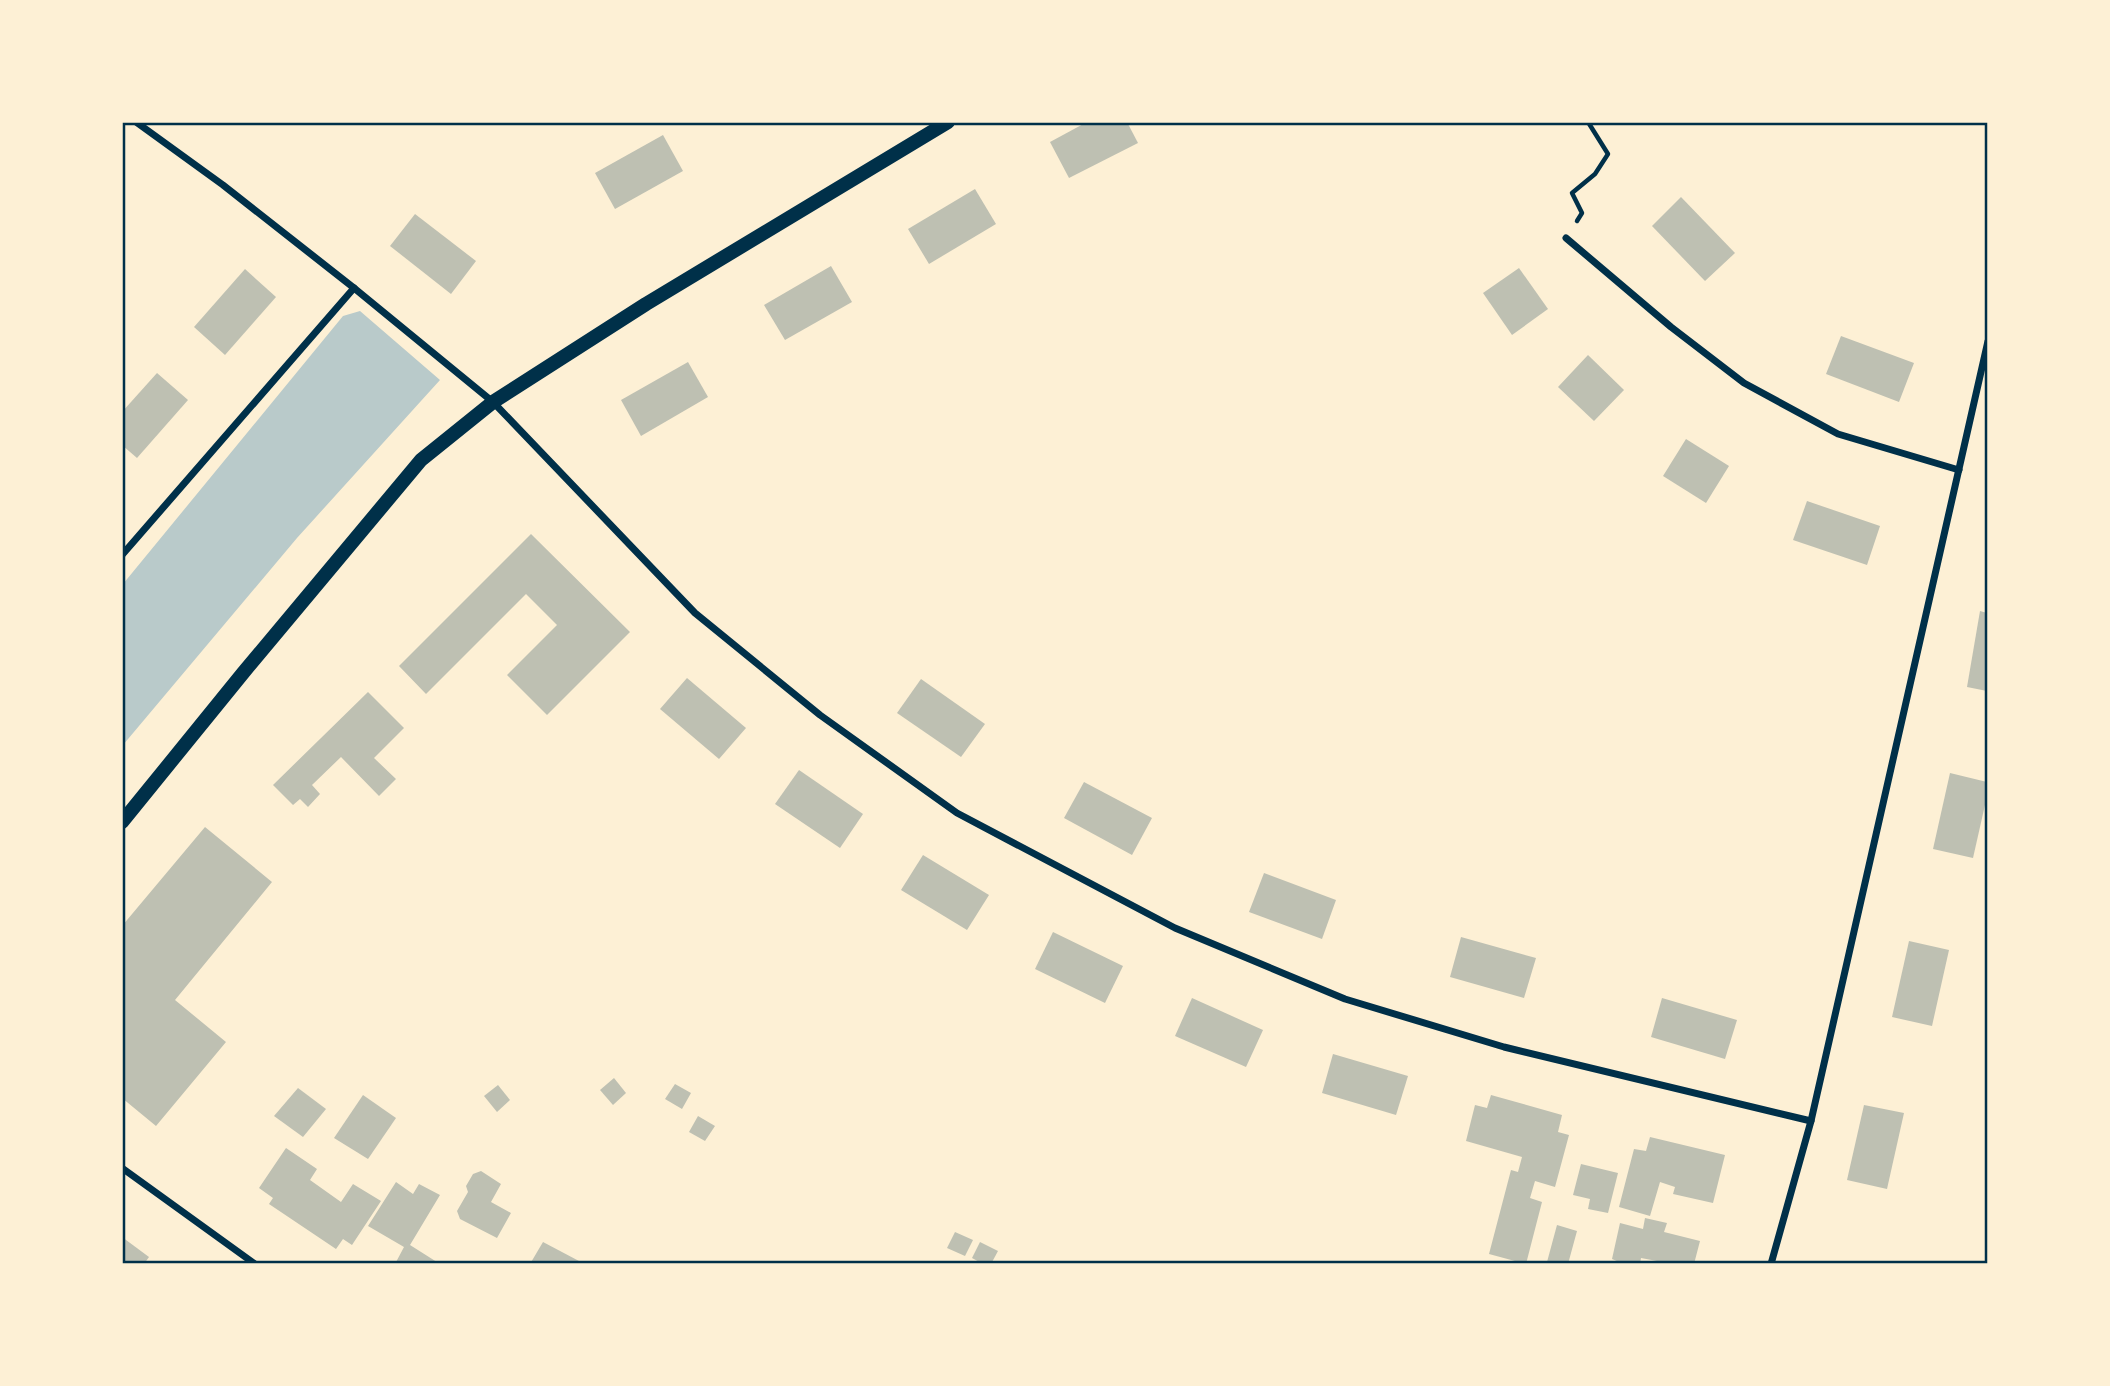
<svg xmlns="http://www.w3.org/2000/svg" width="2110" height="1386" font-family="'Zilla Slab',serif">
	<rect width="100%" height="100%" fill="#fdf0d5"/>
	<path fill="#b9caca" d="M 360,311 L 440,380 L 297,538 L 123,745 L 123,584 L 343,316 Z"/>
	<g fill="#bec0b2">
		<path d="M 1087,122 L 1127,122 L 1138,143 L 1069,178 L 1050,142 Z"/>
		<path d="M 663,135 L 683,171 L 615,209 L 595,173 Z"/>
		<path d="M 975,189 L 996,224 L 929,264 L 908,229 Z"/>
		<path d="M 1681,197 L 1735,253 L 1705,281 L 1652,226 Z"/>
		<path d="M 415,214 L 476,261 L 451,294 L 390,246 Z"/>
		<path d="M 831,266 L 852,302 L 785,340 L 764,305 Z"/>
		<path d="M 1519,268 L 1548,309 L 1512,335 L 1483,293 Z"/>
		<path d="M 245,269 L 276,297 L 225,355 L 194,327 Z"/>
		<path d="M 1841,336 L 1914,363 L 1899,402 L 1826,374 Z"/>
		<path d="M 1588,355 L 1624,390 L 1594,421 L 1558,387 Z"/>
		<path d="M 688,362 L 708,397 L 641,436 L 621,400 Z"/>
		<path d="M 157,373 L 188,400 L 137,458 L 122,445 L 122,412 Z"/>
		<path d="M 1686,439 L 1729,466 L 1706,503 L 1663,476 Z"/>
		<path d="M 1807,501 L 1880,526 L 1867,565 L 1793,540 Z"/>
		<path d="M 531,534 L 630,632 L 547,715 L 507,675 L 557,625 L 526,594 L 426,694 L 399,666 Z"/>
		<path d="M 1980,611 L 1987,613 L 1987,691 L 1967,687 Z"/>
		<path d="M 687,678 L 746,728 L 719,759 L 660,709 Z"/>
		<path d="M 921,679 L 985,724 L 961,757 L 897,713 Z"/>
		<path d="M 368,692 L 404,728 L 374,758 L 396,779 L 379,796 L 341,757 L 312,785 L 320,794 L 308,807 L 300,799 L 293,805 L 273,785 Z"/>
		<path d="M 799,770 L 863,814 L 840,848 L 775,804 Z"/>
		<path d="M 1950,773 L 1987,782 L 1987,796 L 1973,858 L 1933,849 Z"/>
		<path d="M 1084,782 L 1152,818 L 1132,855 L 1064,818 Z"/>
		<path d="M 205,827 L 272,882 L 175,1000 L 226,1042 L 156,1126 L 122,1098 L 122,926 Z"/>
		<path d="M 923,855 L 989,895 L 967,930 L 901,890 Z"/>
		<path d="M 1264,873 L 1336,900 L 1322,939 L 1249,912 Z"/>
		<path d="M 1053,932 L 1123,966 L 1105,1003 L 1035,969 Z"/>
		<path d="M 1461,937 L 1536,958 L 1524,998 L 1450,977 Z"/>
		<path d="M 1909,941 L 1949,950 L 1932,1026 L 1892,1017 Z"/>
		<path d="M 1192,998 L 1263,1030 L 1246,1067 L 1175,1036 Z"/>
		<path d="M 1662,998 L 1737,1020 L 1725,1059 L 1651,1037 Z"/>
		<path d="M 1333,1054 L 1408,1076 L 1396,1115 L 1322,1093 Z"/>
		<path d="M 614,1078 L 626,1093 L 613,1105 L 600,1090 Z"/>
		<path d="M 675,1084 L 691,1093 L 682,1109 L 665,1099 Z"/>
		<path d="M 498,1085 L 510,1100 L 497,1112 L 484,1096 Z"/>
		<path d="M 298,1088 L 326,1109 L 303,1137 L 274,1116 Z"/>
		<path d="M 363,1095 L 396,1118 L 368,1159 L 334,1138 Z"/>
		<path d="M 1491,1095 L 1562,1115 L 1558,1132 L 1569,1135 L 1555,1187 L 1535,1181 L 1530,1198 L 1542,1202 L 1526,1264 L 1489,1254 L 1511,1170 L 1518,1172 L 1522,1157 L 1466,1141 L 1475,1105 L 1487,1108 Z"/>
		<path d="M 1864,1105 L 1904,1113 L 1887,1189 L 1847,1180 Z"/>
		<path d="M 698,1116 L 715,1126 L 705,1141 L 689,1132 Z"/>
		<path d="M 1650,1137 L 1725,1155 L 1713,1203 L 1673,1194 L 1675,1187 L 1660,1182 L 1650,1216 L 1619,1207 L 1634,1149 L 1646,1151 Z"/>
		<path d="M 286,1148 L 317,1169 L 310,1180 L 341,1202 L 353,1184 L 381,1201 L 352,1245 L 343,1239 L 336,1249 L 269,1204 L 273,1198 L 259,1188 Z"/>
		<path d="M 1581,1164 L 1618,1173 L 1608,1213 L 1588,1209 L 1590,1199 L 1573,1195 Z"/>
		<path d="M 481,1171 L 501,1184 L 491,1202 L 511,1213 L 497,1238 L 460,1219 L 457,1211 L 468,1192 L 466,1186 L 473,1174 Z"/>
		<path d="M 396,1182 L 413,1194 L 419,1184 L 440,1195 L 410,1245 L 440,1264 L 395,1264 L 404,1247 L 368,1226 Z"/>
		<path d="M 1645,1218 L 1667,1223 L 1664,1232 L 1700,1241 L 1694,1264 L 1656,1264 L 1657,1261 L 1641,1258 L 1640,1264 L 1624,1264 L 1612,1259 L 1620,1223 L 1643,1229 Z"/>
		<path d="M 1557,1225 L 1577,1231 L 1568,1264 L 1547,1262 Z"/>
		<path d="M 955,1232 L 973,1240 L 965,1256 L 947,1248 Z"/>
		<path d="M 122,1237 L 149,1257 L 144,1264 L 122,1264 Z"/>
		<path d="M 543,1242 L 579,1261 L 578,1264 L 530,1264 Z"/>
		<path d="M 980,1242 L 998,1251 L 991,1264 L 983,1264 L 972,1258 Z"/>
	</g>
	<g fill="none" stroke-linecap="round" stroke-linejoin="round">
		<path stroke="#003049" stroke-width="4.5" d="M 1577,221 L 1582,213 L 1572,193 L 1595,174 L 1608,154 L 1588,122"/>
		<g stroke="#003049" stroke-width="7">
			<path d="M 136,122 L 223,185 L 354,288 L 493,402 L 695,613 L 820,715 L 957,813 L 1175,928 L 1345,999 L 1504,1047 L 1811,1121"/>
			<path d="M 1566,238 L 1671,327 L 1744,383 L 1838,434 L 1959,470"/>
			<path d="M 122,555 L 354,288"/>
			<path d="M 122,1168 L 255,1264"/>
			<path d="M 1771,1264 L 1811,1121 L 1988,341"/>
		</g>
		<path stroke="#003049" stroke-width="14" d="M 122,822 L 243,673 L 421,460 L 493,402 L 646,304 L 948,122"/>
	</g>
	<rect width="2110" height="1386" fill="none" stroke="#fdf0d5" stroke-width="248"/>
	<rect x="124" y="124" width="1862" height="1138" fill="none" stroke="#003049" stroke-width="2.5"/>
</svg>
